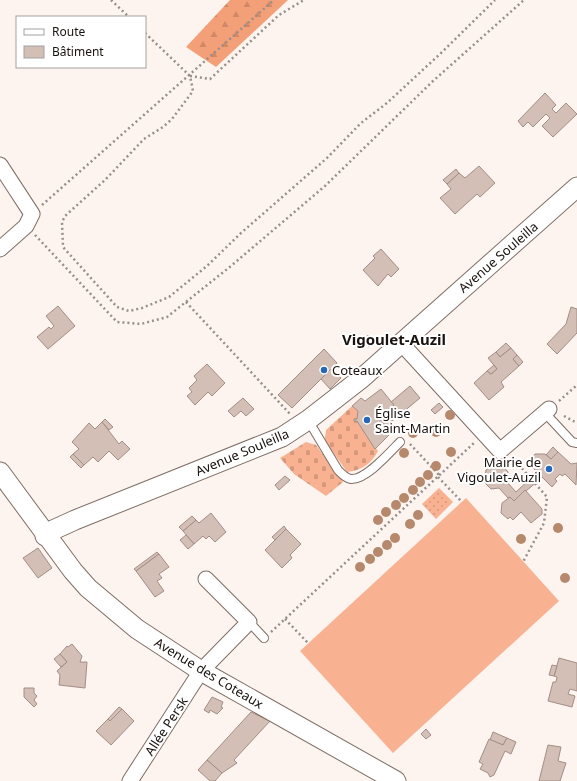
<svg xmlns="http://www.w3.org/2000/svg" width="577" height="781" font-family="'Noto Sans',sans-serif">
	<defs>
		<pattern id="green-dots" width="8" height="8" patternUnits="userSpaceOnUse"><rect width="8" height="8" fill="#f8b291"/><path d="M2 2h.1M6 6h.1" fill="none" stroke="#d4987c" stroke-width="1.8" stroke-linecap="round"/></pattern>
		<pattern id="forest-firs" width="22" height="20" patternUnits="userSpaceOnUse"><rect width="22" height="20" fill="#f39f77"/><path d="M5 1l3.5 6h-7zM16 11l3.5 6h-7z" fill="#d08866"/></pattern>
		<pattern id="cemetery-stones" width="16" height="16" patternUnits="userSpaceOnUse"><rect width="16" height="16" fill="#f8b291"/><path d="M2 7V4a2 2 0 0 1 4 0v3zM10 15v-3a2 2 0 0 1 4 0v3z" fill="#d4987c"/></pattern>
	</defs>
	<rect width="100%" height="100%" fill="#fdf4f0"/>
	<path fill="url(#green-dots)" d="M 439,488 L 453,502 L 436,519 L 422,504 Z"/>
	<path fill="url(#forest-firs)" d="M 230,0 L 288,0 L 216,67 L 186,47 Z"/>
	<g fill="url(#cemetery-stones)">
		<path d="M 352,406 L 358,411 L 357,419 L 354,420 L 357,421 L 378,451 C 372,463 361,471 347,472 L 325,441 L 326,430 Z"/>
		<path d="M 306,442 L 316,445 L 343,482 L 326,496 L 294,474 L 280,458 Z"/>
	</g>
	<path fill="#f8b291" d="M 466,498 L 559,601 L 393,753 L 300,651 Z"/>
	<g fill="#d3bfb6" stroke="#a28e85">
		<path d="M 545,93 L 556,105 L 552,109 L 556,113 L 566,103 L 577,114 L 553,137 L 542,126 L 550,118 L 546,114 L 533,127 L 528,122 L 523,127 L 518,121 Z"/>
		<path d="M 479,166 L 495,183 L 480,197 L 477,194 L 455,214 L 440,198 L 451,189 L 447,184 L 459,173 L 465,178 Z"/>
		<path d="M 456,169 L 459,173 L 447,184 L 443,180 Z"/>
		<path d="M 381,249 L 399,269 L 391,277 L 388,274 L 378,286 L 363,270 L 375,258 L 373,256 Z"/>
		<path d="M 58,306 L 75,326 L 48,349 L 37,337 L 49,327 L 51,329 L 54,326 L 46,316 Z"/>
		<path d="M 571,307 L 577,309 L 577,333 L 557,354 L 547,344 L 566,324 Z"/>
		<path d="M 368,335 L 374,342 L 369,347 L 363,340 Z"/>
		<path d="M 506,343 L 511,348 L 500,357 L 496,352 Z"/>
		<path d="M 511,348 L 517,355 L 513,359 L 519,366 L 501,382 L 504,387 L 489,400 L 474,383 L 487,371 L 491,374 L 497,369 L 488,358 L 496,352 L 500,357 Z"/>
		<path d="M 324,349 L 337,363 L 292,408 L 278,395 Z"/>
		<path d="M 517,355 L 523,362 L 519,366 L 513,359 Z"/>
		<path d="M 207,364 L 225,383 L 212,396 L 208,392 L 195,405 L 187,396 L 192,392 L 189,388 L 197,380 L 194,376 Z"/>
		<path d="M 494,365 L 497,369 L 491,374 L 487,371 Z"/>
		<path d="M 332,368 L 341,378 L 330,389 L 321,379 Z"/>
		<path d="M 410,386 L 420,398 L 386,426 L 379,418 L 394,405 L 391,402 Z"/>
		<path d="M 381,389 L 394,405 L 379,418 L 391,433 L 375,449 L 357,421 L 354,421 L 354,419 L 357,419 L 358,411 L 352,406 L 361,398 L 365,401 Z"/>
		<path d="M 243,398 L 254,409 L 246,416 L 241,411 L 234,417 L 228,411 Z"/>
		<path d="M 439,403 L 443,407 L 435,414 L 431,410 Z"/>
		<path d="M 105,419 L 113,427 L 109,430 L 102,422 Z"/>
		<path d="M 102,422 L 119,444 L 122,441 L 130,449 L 118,460 L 109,451 L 98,462 L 93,457 L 84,465 L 73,454 L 79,449 L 72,442 L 89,423 L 95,429 Z"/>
		<path d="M 553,447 L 558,452 L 551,459 L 546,455 Z"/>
		<path d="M 558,452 L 571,464 L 577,463 L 576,485 L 565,474 L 562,476 L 560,474 L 555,479 L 557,481 L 552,487 L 527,462 L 535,454 L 545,454 L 551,459 Z"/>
		<path d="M 73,454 L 84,465 L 81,468 L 70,457 Z"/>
		<path d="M 502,465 L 508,472 L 507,482 L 516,492 L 533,476 L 538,481 L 514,501 L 510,497 L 508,498 L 499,488 L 491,489 L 484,482 L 486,470 L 491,466 Z"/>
		<path d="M 285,476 L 290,480 L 279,490 L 275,485 Z"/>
		<path d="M 525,490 L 542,509 L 542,514 L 531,523 L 521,512 L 513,520 L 510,517 L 508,519 L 501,513 L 502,503 L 510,497 L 514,501 Z"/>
		<path d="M 211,513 L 226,532 L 215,542 L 209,536 L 206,539 L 203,536 L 194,544 L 183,531 L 196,520 L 199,523 Z"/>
		<path d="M 192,516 L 196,520 L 183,531 L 179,527 Z"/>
		<path d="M 284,526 L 286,529 L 275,540 L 272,537 Z"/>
		<path d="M 286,529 L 301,544 L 290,555 L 292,558 L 282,568 L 265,550 Z"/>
		<path d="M 186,535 L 194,544 L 188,549 L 180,540 Z"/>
		<path d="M 38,548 L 52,568 L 38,578 L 23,558 Z"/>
		<path d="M 157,552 L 159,554 L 136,571 L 134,569 Z"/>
		<path d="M 159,554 L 169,567 L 159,574 L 162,578 L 157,581 L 164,591 L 155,597 L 136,571 Z"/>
		<path d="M 72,644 L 82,656 L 80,662 L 87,662 L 85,688 L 59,685 L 60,675 L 57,671 L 67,662 L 60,654 L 67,646 L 68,647 Z"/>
		<path d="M 60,654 L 67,662 L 61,667 L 54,659 Z"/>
		<path d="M 559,658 L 577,663 L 577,691 L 570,689 L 568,694 L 575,696 L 572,707 L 548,701 L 553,682 L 556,682 L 557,677 L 554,676 Z"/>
		<path d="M 552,665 L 557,666 L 554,676 L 549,675 Z"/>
		<path d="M 24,688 L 34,688 L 34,693 L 37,696 L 34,700 L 37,704 L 34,707 L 24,697 Z"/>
		<path d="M 212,697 L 223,702 L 221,707 L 223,708 L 217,714 L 210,710 L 209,713 L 204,710 Z"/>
		<path d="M 119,707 L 122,709 L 110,721 L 108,719 Z"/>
		<path d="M 122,709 L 134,721 L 111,745 L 96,731 L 108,719 L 110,721 Z"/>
		<path d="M 251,712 L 270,721 L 234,760 L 237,763 L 222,773 L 207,760 Z"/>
		<path d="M 426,729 L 431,735 L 426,739 L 421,734 Z"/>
		<path d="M 493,732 L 507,738 L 503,745 L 490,740 Z"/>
		<path d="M 507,738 L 516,742 L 511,754 L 505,751 L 494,775 L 490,777 L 488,773 L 480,769 L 483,764 L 479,762 L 489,739 L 503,745 Z"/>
		<path d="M 548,745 L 561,747 L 558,761 L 566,763 L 560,781 L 539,781 Z"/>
		<path d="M 207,760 L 222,773 L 215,781 L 210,781 L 198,770 Z"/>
	</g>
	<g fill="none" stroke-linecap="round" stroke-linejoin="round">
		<defs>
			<g id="service">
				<path d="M 545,413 L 572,442 L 577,443"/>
				<path d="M 308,420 L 338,470 C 342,474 345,478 351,479 C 366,480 390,452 400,442"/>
				<path d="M 249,622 L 264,638"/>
			</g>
			<g id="minor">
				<path d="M 0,165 L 32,214 L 26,226 L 0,249"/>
				<path d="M 401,343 L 500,451 L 549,409"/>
				<path d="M 130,781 L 201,671 L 249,622 L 206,579"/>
			</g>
			<g id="tertiary">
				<path d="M 0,472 L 73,571 L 88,588 L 137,629 L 201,671 L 396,781"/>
				<path d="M 45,536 L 53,530 L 75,520 L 282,437 L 308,420 L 362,378 L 577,187"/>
			</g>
		</defs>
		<use href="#service" stroke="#7f6d64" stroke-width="10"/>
		<use href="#minor" stroke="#7f6d64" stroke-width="17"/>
		<use href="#tertiary" stroke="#7f6d64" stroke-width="21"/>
		<g stroke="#978f8b" stroke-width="2.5" stroke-dasharray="2 3" stroke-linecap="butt">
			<path d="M 111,0 L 129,17"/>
			<path d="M 145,33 L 190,76 L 193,91 L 172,119 L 163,127 L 144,139 L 105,180 L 65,216 L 62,222 L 63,247 L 117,307 L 129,311 L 142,308 L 169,297 L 207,266 L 241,233 L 327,158 L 361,123 L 387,103 L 440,54 L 495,0"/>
			<path d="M 190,76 L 210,79 L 279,15 L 304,0"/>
			<path d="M 42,205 L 274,0"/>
			<path d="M 35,235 L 117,322 L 141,324 L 167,317 L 231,266 L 325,186 L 433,81 L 524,0"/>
			<path d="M 186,302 L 290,414"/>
			<path d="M 559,401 L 577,385"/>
			<path d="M 564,416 L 577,423"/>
			<path d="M 410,444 L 440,476"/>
			<path d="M 512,457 L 547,497 L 544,523 L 523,562"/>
			<path d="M 438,477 L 462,502"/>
			<path d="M 285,619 L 308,643"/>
			<path d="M 271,632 L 475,442"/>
		</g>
		<use href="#service" stroke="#fff" stroke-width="8"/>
		<use href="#minor" stroke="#fff" stroke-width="15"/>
		<use href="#tertiary" stroke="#fff" stroke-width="19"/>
	</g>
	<g fill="#b6896c">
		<circle cx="450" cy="415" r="5"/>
		<circle cx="436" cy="432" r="5"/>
		<circle cx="413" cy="433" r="5"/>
		<circle cx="451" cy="452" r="5"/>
		<circle cx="404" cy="453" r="5"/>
		<circle cx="436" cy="466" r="5"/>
		<circle cx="428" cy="475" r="5"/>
		<circle cx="420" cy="482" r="5"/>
		<circle cx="413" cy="490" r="5"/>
		<circle cx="404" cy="498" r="5"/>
		<circle cx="396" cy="505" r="5"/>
		<circle cx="386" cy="512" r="5"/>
		<circle cx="418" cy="515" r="5"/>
		<circle cx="378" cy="520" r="5"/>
		<circle cx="410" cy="524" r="5"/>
		<circle cx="558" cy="528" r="5"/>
		<circle cx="395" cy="538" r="5"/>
		<circle cx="521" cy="539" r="5"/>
		<circle cx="387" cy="545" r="5"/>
		<circle cx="378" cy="552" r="5"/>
		<circle cx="370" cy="559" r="5"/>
		<circle cx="360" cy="567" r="5"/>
		<circle cx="565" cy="578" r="5"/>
	</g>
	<g fill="#2767b8" stroke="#fff" stroke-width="1.5">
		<circle cx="324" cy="370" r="4"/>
		<circle cx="367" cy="420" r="4"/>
		<circle cx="549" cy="469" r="4"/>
	</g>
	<g text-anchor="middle" stroke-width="4" stroke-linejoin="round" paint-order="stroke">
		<g font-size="13" fill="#19120f" stroke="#fff">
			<text transform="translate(498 257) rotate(-41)" y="5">Avenue Souleilla</text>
			<text transform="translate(242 452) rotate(-23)" y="5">Avenue Souleilla</text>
			<text transform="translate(209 673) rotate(31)" y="5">Avenue des Coteaux</text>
			<text transform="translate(166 726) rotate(-57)" y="5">Allée Persk</text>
		</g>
		<g font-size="13" fill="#19120f" stroke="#fff" text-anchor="start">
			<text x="332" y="375">Coteaux</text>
			<text x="375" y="418">Église<tspan x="375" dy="15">Saint-Martin</tspan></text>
			<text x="541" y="467" text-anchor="end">Mairie de<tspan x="541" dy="15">Vigoulet-Auzil</tspan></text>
		</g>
		<g font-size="15" font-weight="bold" fill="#19120f" stroke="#fff">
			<text x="394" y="345">Vigoulet-Auzil</text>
		</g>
	</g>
	<rect x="16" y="16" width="130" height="52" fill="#ffffff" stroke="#a3a09f"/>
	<rect x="24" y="29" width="20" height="6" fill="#ffffff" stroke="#a3a09f"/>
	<text x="52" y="36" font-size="12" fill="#19120f">Route</text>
	<rect x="24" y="46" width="20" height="12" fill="#d3bfb6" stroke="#a3a09f"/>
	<text x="52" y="56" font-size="12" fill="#19120f">Bâtiment</text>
</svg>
